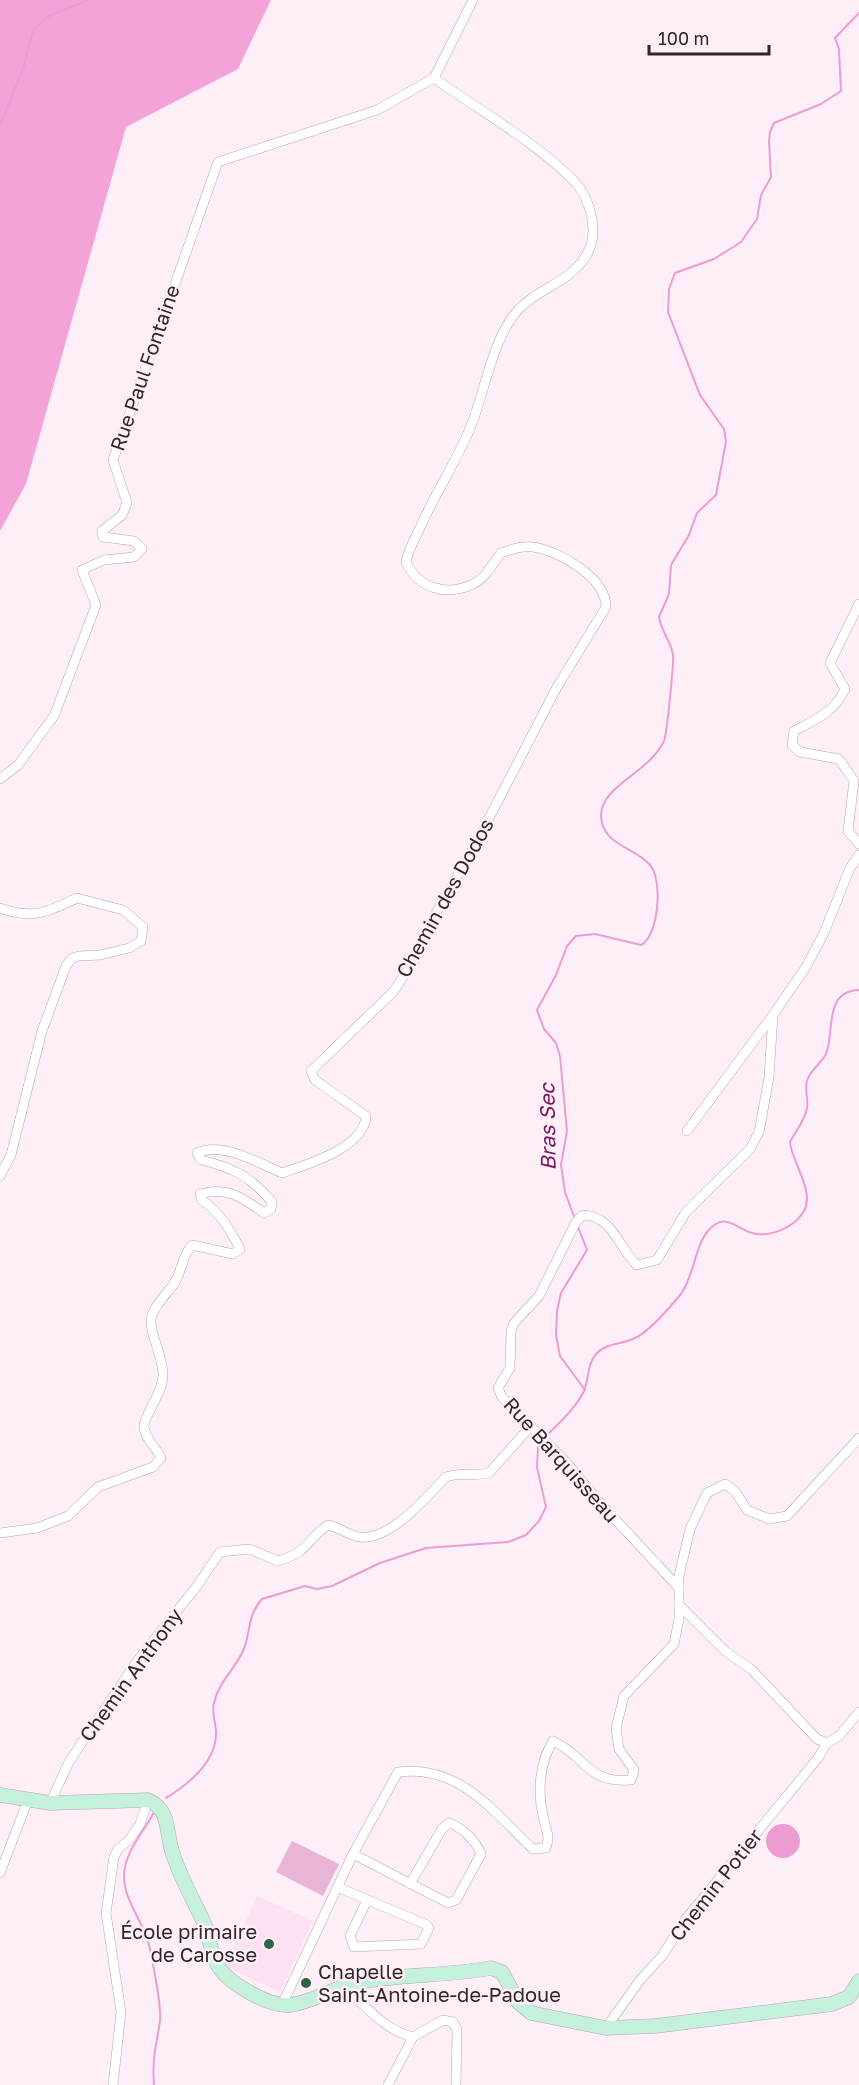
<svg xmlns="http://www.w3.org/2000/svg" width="859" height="2085" font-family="'Golos Text',sans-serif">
	<rect width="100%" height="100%" fill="#feeef8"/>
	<path fill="#fce1f2" d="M 257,1896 L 313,1921 L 280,1992 L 225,1966 Z"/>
	<path fill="#e8b5d6" d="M 292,1841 L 339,1864 L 323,1896 L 276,1872 Z"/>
	<path fill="#f4a3d9" d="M 0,0 L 271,0 L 238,69 L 126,127 L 26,484 L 0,531 Z"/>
	<circle fill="#ed9cd2" cx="783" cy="1841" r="17"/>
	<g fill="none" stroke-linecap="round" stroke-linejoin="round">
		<g stroke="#ed9cd2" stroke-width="2">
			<path d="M 0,125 L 23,69 L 33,30 L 49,16 L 88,0"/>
			<path d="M 575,1219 L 565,1192 L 561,1165 L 567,1131 L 560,1056 L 556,1043 L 544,1029 L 537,1010 L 556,975 L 567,946 L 576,936 L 595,934 L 641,945 C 659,936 663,879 650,865 C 635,847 601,845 601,815 C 602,785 649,773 664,741 C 667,734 674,662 673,655 C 671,641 661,631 659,617 L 669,594 L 671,565 L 689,535 L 697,513 L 716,495 L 726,442 L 724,429 L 700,395 L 668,312 L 669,289 L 675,273 L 714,259 L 741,242 L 757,219 L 761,195 L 771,177 L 769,141 L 770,132 L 774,123 L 821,104 L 841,91 L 839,49 L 835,38 L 859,13"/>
			<path d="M 578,1227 L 587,1250 L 561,1293 L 557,1311 L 556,1335 L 560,1356 L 585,1390"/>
			<path d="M 546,1436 C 559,1423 576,1408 584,1391 C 589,1379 587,1363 597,1353 C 606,1343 624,1344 635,1338 C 649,1332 671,1306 681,1294 C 694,1276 695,1246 708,1231 C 725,1211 735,1228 752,1233 C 770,1238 795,1227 804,1211 C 815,1191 792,1163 790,1142 C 796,1130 805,1121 807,1108 C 809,1099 804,1090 807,1081 C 810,1070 821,1064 826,1054 C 835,1033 823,991 859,990"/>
			<path d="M 166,1798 C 187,1785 215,1763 216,1735 C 217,1725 211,1714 214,1703 C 218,1683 235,1669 243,1651 C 251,1633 247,1615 262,1599 L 305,1586 L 317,1589 L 332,1586 L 380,1563 L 426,1548 L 508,1542 L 526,1535 L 539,1521 L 546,1507 L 537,1467 L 538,1447"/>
			<path d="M 153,1814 C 143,1833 124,1853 124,1876 C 124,1902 145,1923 150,1949 C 153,1966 162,2005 160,2021 C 156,2048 152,2057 154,2085"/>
		</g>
		<defs>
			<g id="street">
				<path d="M 859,604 L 830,663 L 845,689 C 835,712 815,720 794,731 L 792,745 L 800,752 L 839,759 L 854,781 L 848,831 L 859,844"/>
				<path d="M 0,779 L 18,765 L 54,716 L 96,605 L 82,570 L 104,560 L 134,557 L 142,549 L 134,541 L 103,537 L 102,531 L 122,515 L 127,503 L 113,460 L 218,162 L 377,110 L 434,78 L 473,0"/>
				<path d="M 0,908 C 32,920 48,912 77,898 L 123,910 L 143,927 L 141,941 L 129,948 L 100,955 L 79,956 L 72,958 L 66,966 L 42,1031 L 11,1155 L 0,1176"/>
				<path d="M 687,1131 L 773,1015"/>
				<path d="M 0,1533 L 37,1528 L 68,1516 L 98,1487 L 153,1467 L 161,1458 C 157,1448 144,1438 144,1426 C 145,1413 163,1393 163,1375 C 163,1356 150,1334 151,1321 C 152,1307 168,1293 175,1282 C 182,1270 182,1256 192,1245 L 233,1254 L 240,1249 C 230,1229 220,1213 202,1200 L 200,1194 C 227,1186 243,1198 264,1213 L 271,1209 L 272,1202 C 250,1176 234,1168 201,1160 L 197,1153 C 222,1141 259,1163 282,1173 C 308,1164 364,1148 366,1116 L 315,1080 L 311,1071 L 393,992 L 422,949 L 436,913 L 475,845 L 557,687 L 606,607 C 606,578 560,551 533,547 C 523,546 511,549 501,553 C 493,563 485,579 473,584 C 446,597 418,588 406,562 C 408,550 415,539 420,528 C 435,493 457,461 471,426 C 485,391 493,336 519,309 C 540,287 569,283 586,256 C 600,234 591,198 573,180 C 533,140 480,111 434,78"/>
				<path d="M 679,1588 L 600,1503 L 567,1463 L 502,1397 L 498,1388 L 510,1368 L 511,1331 L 514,1323 L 539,1296 L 576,1222 L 583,1215 C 612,1215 619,1248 637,1265 L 657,1260 L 686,1212 L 750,1149 L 759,1132 L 769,1077 L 773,1015 L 806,967 L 824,933 L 850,868 L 859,855"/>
				<path d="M 679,1605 L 725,1651 L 752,1670 L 817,1739 L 827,1743 L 839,1736 L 859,1712"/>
				<path d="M 50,1803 L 69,1762 L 137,1661 L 197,1586 L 220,1552 L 249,1549 L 278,1561 C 311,1551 305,1540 328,1525 C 339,1527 348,1535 359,1537 C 391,1541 426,1497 446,1477 C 460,1471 476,1478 490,1472 L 530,1427"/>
				<path d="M 353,1854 L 357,1856 L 448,1903 L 456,1900 L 481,1854 C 476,1841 462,1827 449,1823 L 442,1829 L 410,1884"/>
				<path d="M 0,1873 L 28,1800"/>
				<path d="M 337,1887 L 425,1924 L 429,1928 L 421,1944 L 354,1947 L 350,1936 L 367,1900"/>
				<path d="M 344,1987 C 366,2006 384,2030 413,2037 L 443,2020 L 453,2022 L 457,2030 L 456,2085"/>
				<path d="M 282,2005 L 353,1854 L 398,1772 C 460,1764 493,1812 533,1849 L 546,1848 C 551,1834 545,1829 543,1816 C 537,1790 540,1762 553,1741 C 586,1756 587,1784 631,1780 L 634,1770 L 619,1749 L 616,1728 L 624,1696 L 674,1644 L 679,1619 L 679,1576 L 690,1529 L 707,1493 L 725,1484 L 735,1491 L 747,1510 L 769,1519 L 787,1516 L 859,1438"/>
				<path d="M 606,2028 L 640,1980 L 662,1956 L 685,1920 L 818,1758 L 827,1743"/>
				<path d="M 113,2085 L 121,2012 L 106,1913 L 114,1857 L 118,1849 L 129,1840 L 140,1824 L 148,1800"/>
				<path d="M 388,2085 L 413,2037"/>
			</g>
			<path id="secondary" d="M 0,1795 L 50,1803 L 148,1800 C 172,1811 165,1833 173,1854 C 181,1879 194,1901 205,1925 C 210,1937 210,1952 217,1964 C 227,1983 269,2007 290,2005 C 314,2002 336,1986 360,1982 C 403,1974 448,1976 491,1968 L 502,1972 L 518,2002 L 531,2013 L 606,2028 L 655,2026 L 832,2004 L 849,1997 L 859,1981"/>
		</defs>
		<use href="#street" stroke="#b7a4b0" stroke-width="10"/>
		<use href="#secondary" stroke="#b7a4b0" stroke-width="15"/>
		<use href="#street" stroke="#fff" stroke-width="9"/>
		<use href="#secondary" stroke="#c5f1dc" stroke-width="14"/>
	</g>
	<g fill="#2f6246" stroke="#feeef8" stroke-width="2">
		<circle cx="269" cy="1944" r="6"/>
		<circle cx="306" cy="1983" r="6"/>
	</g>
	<g text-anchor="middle" stroke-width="5" stroke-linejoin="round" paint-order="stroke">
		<g font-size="20" fill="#2f272c" stroke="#feeef8">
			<text transform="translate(145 368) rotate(-71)" y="7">Rue Paul Fontaine</text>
			<text transform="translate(445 898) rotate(-61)" y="7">Chemin des Dodos</text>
			<text transform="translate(561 1460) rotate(48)" y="7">Rue Barquisseau</text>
			<text transform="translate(131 1675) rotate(-54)" y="7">Chemin Anthony</text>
			<text transform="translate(716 1885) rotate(-52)" y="7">Chemin Potier</text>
		</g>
		<g font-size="20" fill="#2f272c" stroke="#feeef8" text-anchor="end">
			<text x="257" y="1939">École primaire<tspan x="257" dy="23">de Carosse</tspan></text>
			<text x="318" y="1979" text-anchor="start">Chapelle<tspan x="318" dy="23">Saint-Antoine-de-Padoue</tspan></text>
		</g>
		<g font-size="21" font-style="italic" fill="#771a60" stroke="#feeef8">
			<text transform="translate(548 1127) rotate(-91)" y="7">Bras Sec</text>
		</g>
	</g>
	<path d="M649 45v9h120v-9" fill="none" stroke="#2f272c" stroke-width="3"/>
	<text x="658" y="45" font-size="18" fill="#2f272c" stroke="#feeef8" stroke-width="4.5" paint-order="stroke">100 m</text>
</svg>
